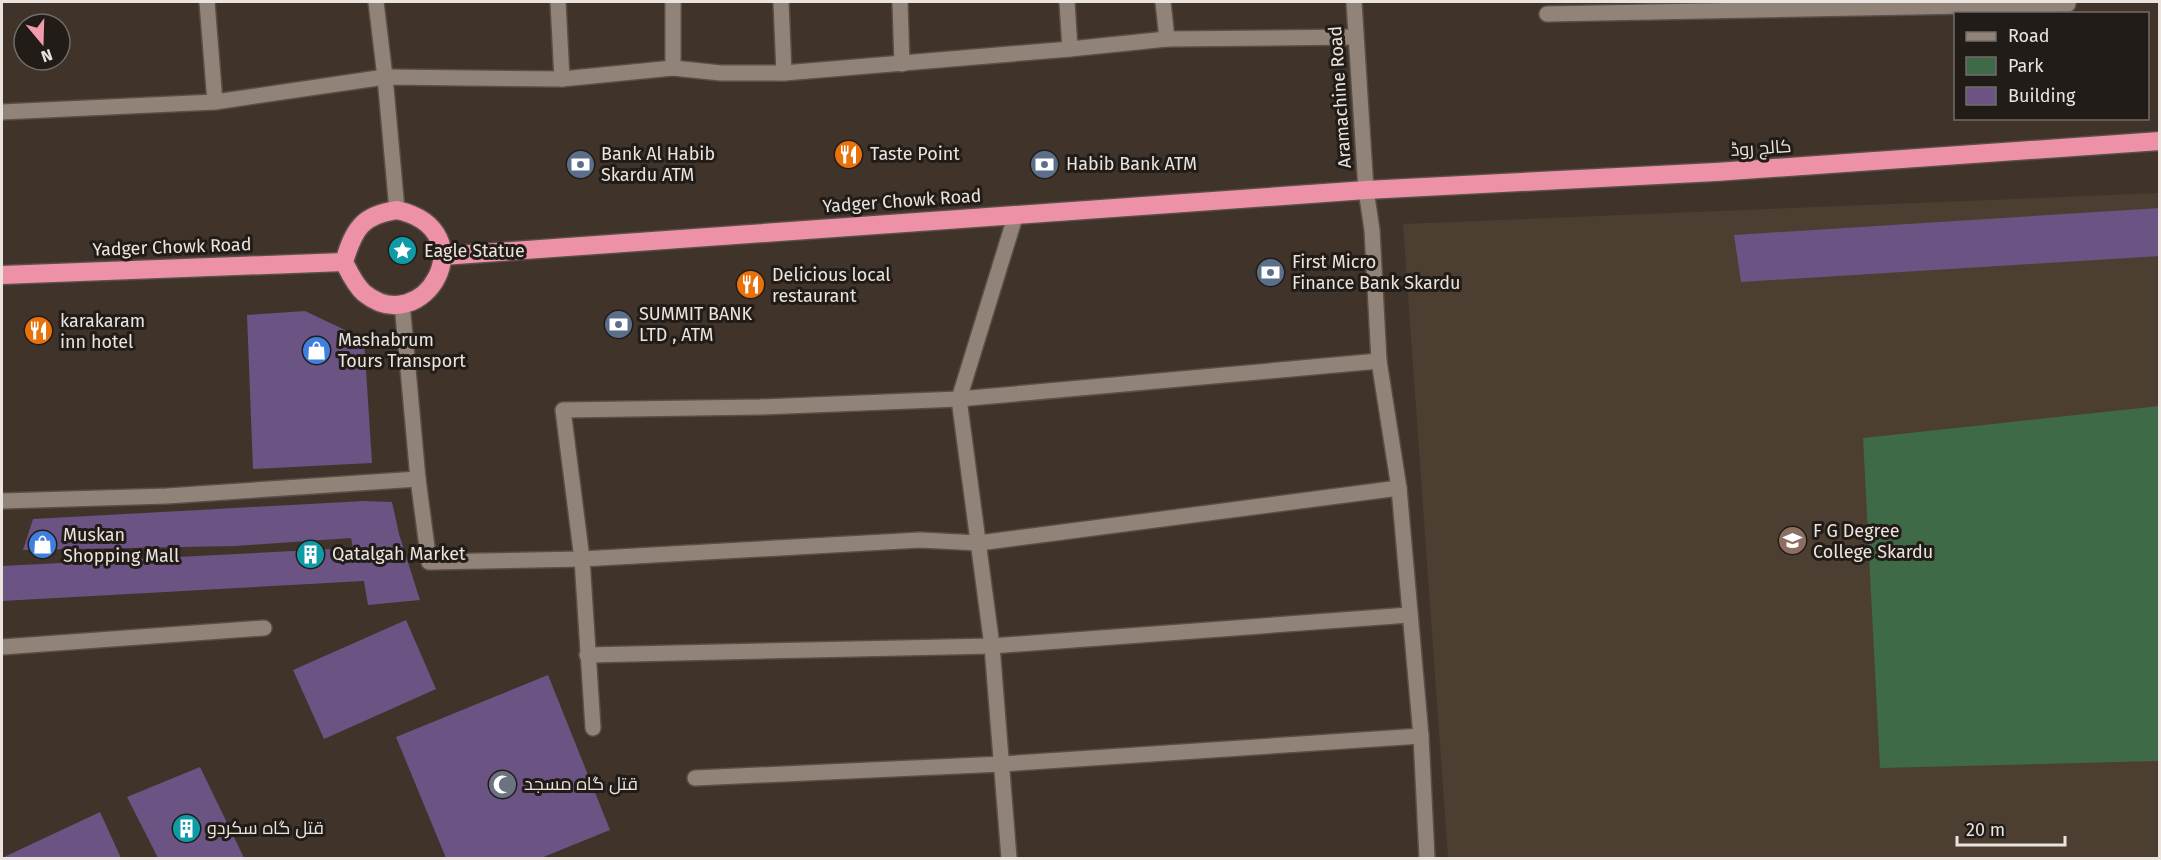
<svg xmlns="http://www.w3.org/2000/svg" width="2161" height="860" font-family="'Fira Sans',Cairo,sans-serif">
	<rect width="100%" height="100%" fill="#40332a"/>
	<path fill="#4c3e31" d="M 2159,193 L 2159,858 L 1448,858 L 1403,224 Z"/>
	<path fill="#3e6a47" d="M 2159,406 L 2159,761 L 1880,768 L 1863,438 Z"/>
	<g fill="#6b5383">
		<path d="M 2160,208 L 2160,256 L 1741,282 L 1734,235 Z"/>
		<path d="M 305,311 L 364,339 L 372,463 L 253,469 L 247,315 Z"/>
		<path d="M 364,501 L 392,502 L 399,534 L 420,600 L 368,605 L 364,581 L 2,601 L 2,566 L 353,548 L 351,538 L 235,546 L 23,550 L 33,519 Z"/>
		<path d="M 406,620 L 436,689 L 324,739 L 293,670 Z"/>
		<path d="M 548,675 L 610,830 L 541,858 L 446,858 L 396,737 Z"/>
		<path d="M 200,767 L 244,858 L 158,858 L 127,797 Z"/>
		<path d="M 100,812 L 121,858 L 2,858 Z"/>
	</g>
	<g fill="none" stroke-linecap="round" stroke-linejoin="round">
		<defs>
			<g id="minor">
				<path d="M 207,2 L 215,102"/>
				<path d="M 376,2 L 385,77 L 397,210"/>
				<path d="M 558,2 L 562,79"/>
				<path d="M 673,2 L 673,68"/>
				<path d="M 781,2 L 784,73"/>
				<path d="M 900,2 L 902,64"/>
				<path d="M 1067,2 L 1070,49"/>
				<path d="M 1163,2 L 1167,39"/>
				<path d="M 1354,2 L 1366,190 L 1372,230 L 1379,361 L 1399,488 L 1421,736 L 1427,858"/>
				<path d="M 1547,14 L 2068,4 L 2068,2"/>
				<path d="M 2,112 L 215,102 L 385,77 L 562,79 L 673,68 L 721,73 L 784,73 L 1070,49 L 1167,39 L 1355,37"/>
				<path d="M 402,303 L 418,479 L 429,562 L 582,559 L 920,540 L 979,543 L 1399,488"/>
				<path d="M 2,501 L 167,496 L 418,479"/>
				<path d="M 2,647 L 264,628"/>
				<path d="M 587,655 L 992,646 L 1409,615"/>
				<path d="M 593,728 L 582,559 L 563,410 L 760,407 L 959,399 L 1379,361"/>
				<path d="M 695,778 L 1002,764 L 1421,736"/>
				<path d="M 1009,858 L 992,646 L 959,399 L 1016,214"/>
			</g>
			<g id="highway">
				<path d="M 397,210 C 488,231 423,341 364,293 C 355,285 349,272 344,262 C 354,229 362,215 397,210 Z"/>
				<path d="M 442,256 L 1366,190 L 1716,172 L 2160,141"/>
				<path d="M 2,275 L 344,262"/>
			</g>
		</defs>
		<use href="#minor" stroke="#594e48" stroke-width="18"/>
		<use href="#highway" stroke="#594e48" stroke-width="21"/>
		<use href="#minor" stroke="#928379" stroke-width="15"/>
		<use href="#highway" stroke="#ec91a6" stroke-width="18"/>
	</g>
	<defs>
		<symbol id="restaurant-disc" viewBox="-11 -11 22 22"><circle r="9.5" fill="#e8710a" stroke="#221c18"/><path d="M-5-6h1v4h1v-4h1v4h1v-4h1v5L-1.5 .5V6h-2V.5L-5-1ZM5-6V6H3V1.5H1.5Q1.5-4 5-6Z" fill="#fff"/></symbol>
		<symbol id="bank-disc" viewBox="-11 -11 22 22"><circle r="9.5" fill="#5c6f8a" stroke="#221c18"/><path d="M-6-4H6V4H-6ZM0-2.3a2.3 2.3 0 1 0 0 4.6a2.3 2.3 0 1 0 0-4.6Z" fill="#fff"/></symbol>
		<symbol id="sight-disc" viewBox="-11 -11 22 22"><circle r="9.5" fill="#0f9aa8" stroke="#221c18"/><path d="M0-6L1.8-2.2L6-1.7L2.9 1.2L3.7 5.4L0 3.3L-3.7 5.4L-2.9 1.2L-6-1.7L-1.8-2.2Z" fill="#fff"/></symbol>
		<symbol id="shop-disc" viewBox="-11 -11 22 22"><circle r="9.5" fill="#3f7fe0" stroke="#221c18"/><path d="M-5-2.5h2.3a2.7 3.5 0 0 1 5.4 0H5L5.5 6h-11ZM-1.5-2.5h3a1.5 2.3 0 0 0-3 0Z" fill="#fff"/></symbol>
		<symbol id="university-disc" viewBox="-11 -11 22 22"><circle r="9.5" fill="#8d6e63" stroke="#221c18"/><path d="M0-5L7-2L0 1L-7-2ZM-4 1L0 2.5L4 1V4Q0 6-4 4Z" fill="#fff"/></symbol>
		<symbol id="building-disc" viewBox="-11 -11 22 22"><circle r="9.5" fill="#0f9aa8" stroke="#221c18"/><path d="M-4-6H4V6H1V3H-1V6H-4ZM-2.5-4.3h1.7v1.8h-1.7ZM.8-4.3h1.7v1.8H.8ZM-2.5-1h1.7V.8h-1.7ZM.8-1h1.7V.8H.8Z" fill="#fff"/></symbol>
		<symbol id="mosque-disc" viewBox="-11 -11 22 22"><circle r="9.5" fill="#6b7280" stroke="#221c18"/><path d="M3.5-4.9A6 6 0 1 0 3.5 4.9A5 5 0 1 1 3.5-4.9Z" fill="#fff"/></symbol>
	</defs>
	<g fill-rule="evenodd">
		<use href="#restaurant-disc" x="832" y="138" width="33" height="33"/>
		<use href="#bank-disc" x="564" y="148" width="33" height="33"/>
		<use href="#bank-disc" x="1028" y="148" width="33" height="33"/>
		<use href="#sight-disc" x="386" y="234" width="33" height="33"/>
		<use href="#bank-disc" x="1254" y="256" width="33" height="33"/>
		<use href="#restaurant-disc" x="734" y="268" width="33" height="33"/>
		<use href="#bank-disc" x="602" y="308" width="33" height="33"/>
		<use href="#restaurant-disc" x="22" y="314" width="33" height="33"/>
		<use href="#shop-disc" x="300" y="334" width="33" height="33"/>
		<use href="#university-disc" x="1776" y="524" width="33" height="33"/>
		<use href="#shop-disc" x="26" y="528" width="33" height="33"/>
		<use href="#building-disc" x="294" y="538" width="33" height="33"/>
		<use href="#mosque-disc" x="486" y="768" width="33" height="33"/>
		<use href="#building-disc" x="170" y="812" width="33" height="33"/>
	</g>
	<g text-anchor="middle" stroke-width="6" stroke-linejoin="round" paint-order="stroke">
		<g font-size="18" fill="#ebe3dd" stroke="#221c18">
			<text transform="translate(1340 97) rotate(-94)" y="6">Aramachine Road</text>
			<text transform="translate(1761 148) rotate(-4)" y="6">کالج روڈ</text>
			<text transform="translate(902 201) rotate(-4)" y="6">Yadger Chowk Road</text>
			<text transform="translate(172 247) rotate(-2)" y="6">Yadger Chowk Road</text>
		</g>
		<g font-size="18" fill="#ebe3dd" stroke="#221c18" text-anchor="start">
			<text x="601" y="160">Bank Al Habib<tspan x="601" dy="21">Skardu ATM</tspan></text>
			<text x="870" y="160">Taste Point</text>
			<text x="1066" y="170">Habib Bank ATM</text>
			<text x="424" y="257">Eagle Statue</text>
			<text x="1292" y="268">First Micro<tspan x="1292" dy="21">Finance Bank Skardu</tspan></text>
			<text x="772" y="281">Delicious local<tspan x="772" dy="21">restaurant</tspan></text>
			<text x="639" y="320">SUMMIT BANK<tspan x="639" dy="21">LTD , ATM</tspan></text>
			<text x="60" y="327">karakaram<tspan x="60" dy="21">inn hotel</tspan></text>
			<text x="338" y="346">Mashabrum<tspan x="338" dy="21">Tours Transport</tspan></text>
			<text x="1813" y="537">F G Degree<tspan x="1813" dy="21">College Skardu</tspan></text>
			<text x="63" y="541">Muskan<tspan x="63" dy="21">Shopping Mall</tspan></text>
			<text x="332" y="560">Qatalgah Market</text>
			<text x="524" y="790">قتل گاہ مسجد</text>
			<text x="207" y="834">قتل گاہ سکردو</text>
		</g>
	</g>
	<rect width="2161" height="860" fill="none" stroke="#ebe3dd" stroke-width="6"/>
	<rect x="1954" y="12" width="195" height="108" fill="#221c18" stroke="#726c67" stroke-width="1.5"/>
	<rect x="1966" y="32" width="30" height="9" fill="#928379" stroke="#726c67" stroke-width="1.5"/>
	<text x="2008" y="42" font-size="18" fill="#ebe3dd">Road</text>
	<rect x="1966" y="57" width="30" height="18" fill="#3e6a47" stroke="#726c67" stroke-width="1.5"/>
	<text x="2008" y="72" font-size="18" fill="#ebe3dd">Park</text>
	<rect x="1966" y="87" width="30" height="18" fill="#6b5383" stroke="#726c67" stroke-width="1.5"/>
	<text x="2008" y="102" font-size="18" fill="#ebe3dd">Building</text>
	<g transform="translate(42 42) rotate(161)"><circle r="28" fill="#221c18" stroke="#726c67" stroke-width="1.5"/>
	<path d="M0-4.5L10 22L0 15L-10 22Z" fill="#f39aac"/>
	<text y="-9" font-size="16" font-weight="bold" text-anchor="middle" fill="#ebe3dd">N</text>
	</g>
	<path d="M1957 836v9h108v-9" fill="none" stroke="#ebe3dd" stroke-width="3"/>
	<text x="1966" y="836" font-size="18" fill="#ebe3dd" stroke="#221c18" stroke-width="4.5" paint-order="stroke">20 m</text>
</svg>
